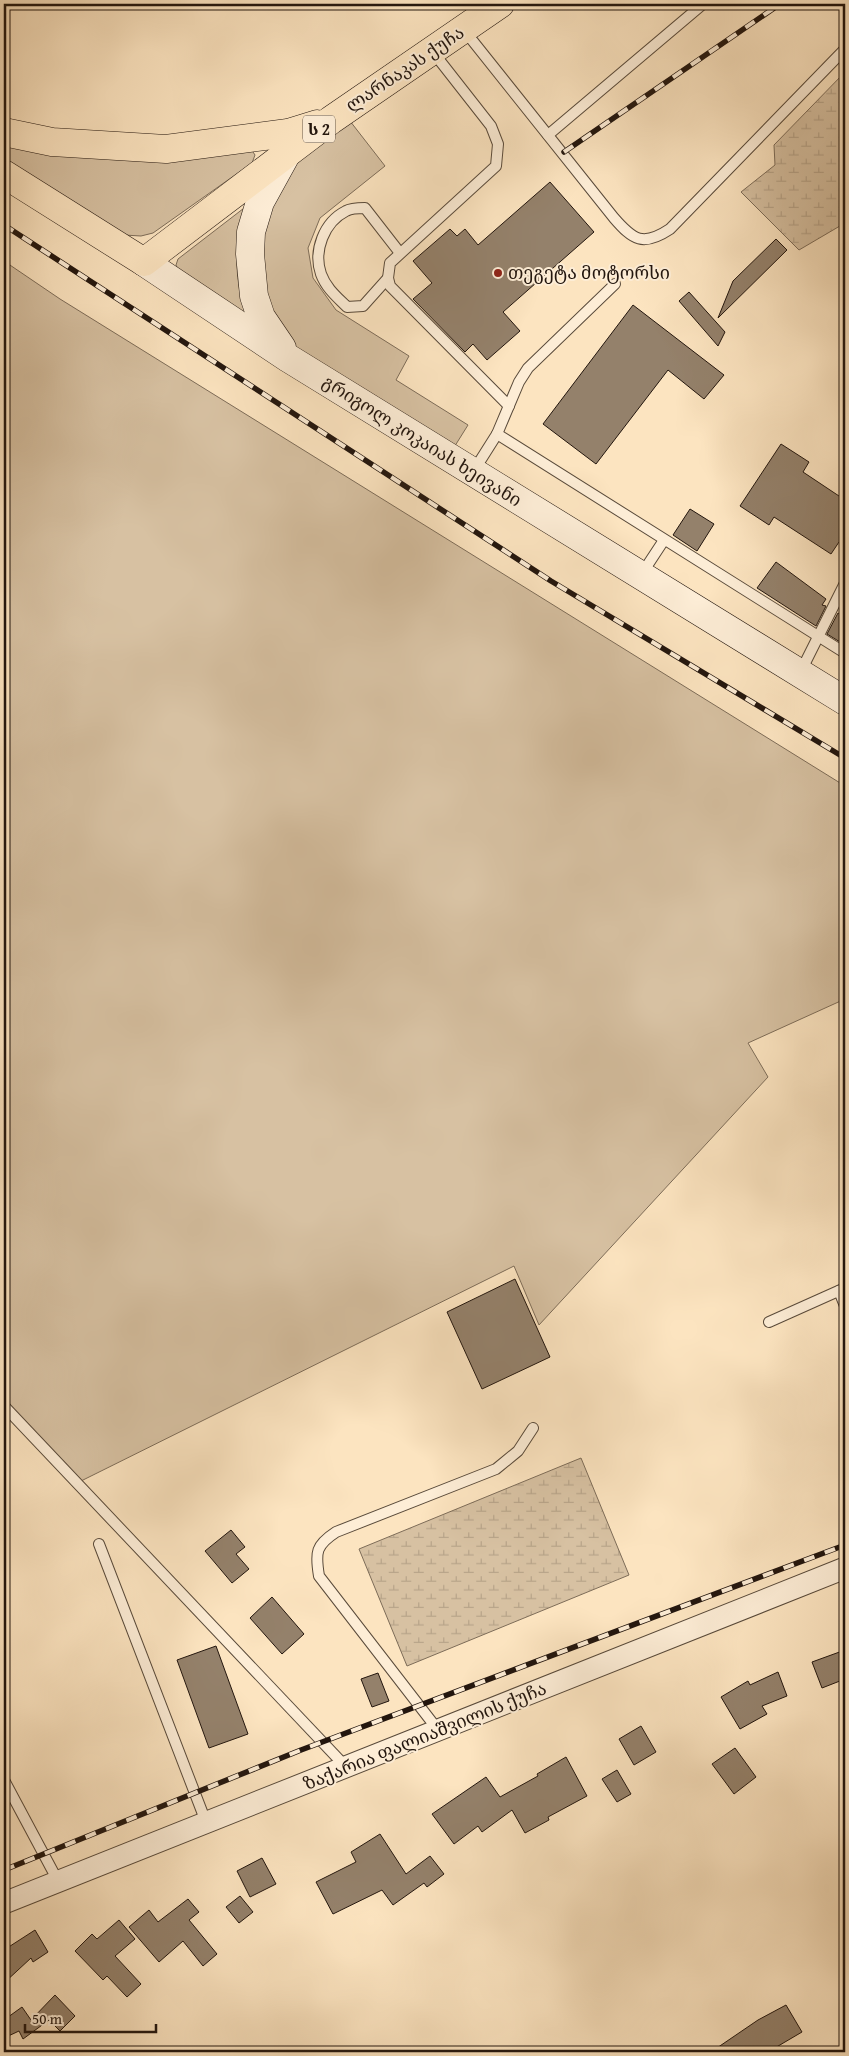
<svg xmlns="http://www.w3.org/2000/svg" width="849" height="2056" font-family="'Gentium Book Plus','Noto Serif Georgian',serif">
	<defs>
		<pattern id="wetland-marsh" width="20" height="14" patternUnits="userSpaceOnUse" patternTransform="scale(1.25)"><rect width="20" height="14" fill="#d7c1a2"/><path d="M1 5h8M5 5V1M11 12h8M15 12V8" fill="none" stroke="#b8a58a"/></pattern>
	</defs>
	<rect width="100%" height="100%" fill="#fce4c0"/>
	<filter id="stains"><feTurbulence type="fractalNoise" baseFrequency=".004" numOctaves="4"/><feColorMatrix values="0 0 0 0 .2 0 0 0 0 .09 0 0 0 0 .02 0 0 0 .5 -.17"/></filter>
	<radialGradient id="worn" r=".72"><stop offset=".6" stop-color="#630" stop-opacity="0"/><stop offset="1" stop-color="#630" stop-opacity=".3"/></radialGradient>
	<g fill="#d7c1a2" stroke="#7d6c58">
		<path d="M 343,112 L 385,166 L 320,218 L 308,248 L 313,278 L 336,310 L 409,356 L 396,380 L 468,425 L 448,457 L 288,358 L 261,317 L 260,202 Z"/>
		<path d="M 4,144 L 15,148 L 50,155 L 251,149 L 255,155 L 252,163 L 153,233 L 141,236 L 124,235 L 4,163 Z"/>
		<path d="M 248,205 C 235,249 233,269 245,313 L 180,274 L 176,265 L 178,259 Z"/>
		<path d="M 4,261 L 60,299 L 845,786 L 845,999 L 748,1043 L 768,1077 L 539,1325 L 514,1266 L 77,1483 L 4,1406 Z"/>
	</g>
	<g fill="url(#wetland-marsh)" stroke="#7d6c58">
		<path d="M 845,72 L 845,223 L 799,250 L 741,192 L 775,165 L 774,145 Z"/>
		<path d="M 581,1458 L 629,1575 L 407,1666 L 359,1549 Z"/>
	</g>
	<g fill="#94816b" stroke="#23160e">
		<path d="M 550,182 L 594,232 L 503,312 L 520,331 L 487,360 L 473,344 L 465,352 L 413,299 L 432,283 L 413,261 L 450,229 L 457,236 L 465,229 L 478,245 Z"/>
		<path d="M 776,239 L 787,250 L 718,318 L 733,281 Z"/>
		<path d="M 689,292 L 725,332 L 718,346 L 679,301 Z"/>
		<path d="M 633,305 L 724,375 L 704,399 L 668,370 L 596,464 L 543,424 Z"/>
		<path d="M 781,444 L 809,462 L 803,472 L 845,500 L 845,545 L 839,542 L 831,554 L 774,517 L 769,525 L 740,506 Z"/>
		<path d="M 690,509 L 714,524 L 697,551 L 673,535 Z"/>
		<path d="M 776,562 L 826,599 L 822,605 L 826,606 L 816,626 L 757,588 Z"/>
		<path d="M 838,613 L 845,617 L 845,645 L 827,634 Z"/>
		<path d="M 515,1279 L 550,1357 L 482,1389 L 447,1312 Z"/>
		<path d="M 231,1530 L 245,1547 L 236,1554 L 249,1569 L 232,1583 L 205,1551 Z"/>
		<path d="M 272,1597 L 304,1634 L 282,1654 L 250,1618 Z"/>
		<path d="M 216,1646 L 248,1734 L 209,1748 L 177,1660 Z"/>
		<path d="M 845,1650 L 845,1679 L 822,1688 L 812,1662 Z"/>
		<path d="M 778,1672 L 787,1696 L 762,1706 L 767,1714 L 740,1729 L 721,1697 L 748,1681 L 750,1685 Z"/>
		<path d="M 378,1673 L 389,1701 L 372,1707 L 361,1679 Z"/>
		<path d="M 641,1726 L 656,1752 L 634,1765 L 619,1739 Z"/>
		<path d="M 735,1748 L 756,1777 L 734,1794 L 712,1764 Z"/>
		<path d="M 566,1757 L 587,1796 L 548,1817 L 549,1820 L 525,1833 L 512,1810 L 482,1832 L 478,1826 L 454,1844 L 432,1814 L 486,1777 L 500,1797 L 538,1776 L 537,1774 Z"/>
		<path d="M 617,1770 L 631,1794 L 617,1802 L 602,1779 Z"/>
		<path d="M 380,1834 L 406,1874 L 430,1856 L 444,1874 L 427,1887 L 424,1883 L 393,1905 L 382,1890 L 333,1914 L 316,1882 L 356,1862 L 351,1852 Z"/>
		<path d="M 262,1858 L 276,1884 L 250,1897 L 237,1871 Z"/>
		<path d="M 240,1896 L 253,1912 L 239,1923 L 226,1907 Z"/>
		<path d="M 188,1899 L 199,1912 L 189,1920 L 217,1954 L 203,1966 L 183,1941 L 159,1962 L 129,1927 L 149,1910 L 158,1922 Z"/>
		<path d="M 119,1920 L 135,1939 L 115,1956 L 141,1984 L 127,1997 L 107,1976 L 103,1980 L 75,1951 L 92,1934 L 97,1939 Z"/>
		<path d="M 35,1930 L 48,1952 L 33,1962 L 31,1958 L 4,1983 L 4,1950 Z"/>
		<path d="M 55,1995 L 75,2016 L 60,2031 L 49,2020 L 23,2039 L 19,2031 L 4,2038 L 4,2020 L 22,2007 L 31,2020 Z"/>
		<path d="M 786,2005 L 802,2032 L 768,2052 L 711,2052 L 758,2020 Z"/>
	</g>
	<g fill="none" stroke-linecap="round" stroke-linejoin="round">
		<defs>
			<g id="lane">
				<path d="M 464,30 L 614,218 C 633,240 643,247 670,229 L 845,49"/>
				<path d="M 433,52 L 491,126 L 498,144 L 496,166 L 390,263 L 388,278 L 390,286 L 509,406"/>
				<path d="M 548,135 L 703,4"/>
				<path d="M 388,278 L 363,306 L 347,307 C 337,297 326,288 321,274 C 313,251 324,222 346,211 C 351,208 359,208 365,208 L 400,253"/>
				<path d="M 497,434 L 845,653"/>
				<path d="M 473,472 L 497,434 L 519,382 L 528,368 L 615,284"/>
				<path d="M 641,575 L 664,540"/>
				<path d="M 800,673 L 845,583"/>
				<path d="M 839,1291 L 845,1306"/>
				<path d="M 769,1322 L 845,1288"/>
				<path d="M 4,1406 L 346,1767"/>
				<path d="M 99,1544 L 206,1822"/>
				<path d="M 438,1730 L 319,1576 C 315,1552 316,1545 336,1532 L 496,1469 L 518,1451 L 533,1428"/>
				<path d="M 4,1780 L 58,1881"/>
			</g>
			<path id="street" d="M 4,1903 L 845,1568"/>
			<g id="secondary">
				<path d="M 144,262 L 288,358 L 845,701"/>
				<path d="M 282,348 L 261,317 L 254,296 L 250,254 L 251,232 L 260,202 L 287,153"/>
			</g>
			<g id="highway">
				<path d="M 4,132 L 52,142 L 166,149 L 288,133 L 317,124"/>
				<path d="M 4,174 L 144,262 L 331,120 L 500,4"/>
			</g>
		</defs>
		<use href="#lane" stroke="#594a3a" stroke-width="12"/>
		<use href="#street" stroke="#594a3a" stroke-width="23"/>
		<use href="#secondary" stroke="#23160e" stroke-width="29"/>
		<use href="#highway" stroke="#23160e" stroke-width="29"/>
		<use href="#lane" stroke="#fdedd6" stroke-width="10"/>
		<use href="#street" stroke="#fdedd6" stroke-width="21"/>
		<use href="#secondary" stroke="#fdedd6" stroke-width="28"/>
		<use href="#highway" stroke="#fce4c0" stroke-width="28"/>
		<defs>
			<g id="rail">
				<path d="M 564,152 L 780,4"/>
				<path d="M 4,225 L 551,581 L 845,758"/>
				<path d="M 4,1870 L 301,1750 L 845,1545"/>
			</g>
		</defs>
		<use href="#rail" stroke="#23160e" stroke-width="5.5"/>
		<use href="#rail" stroke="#fdedd6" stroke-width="4" stroke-dasharray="11" stroke-linecap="butt"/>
	</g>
	<circle fill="#8f2418" stroke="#fdedd6" stroke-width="2" cx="498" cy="273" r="5"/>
	<g text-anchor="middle" stroke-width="4" stroke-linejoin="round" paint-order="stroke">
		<rect fill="#fdedd6" stroke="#64564a" stroke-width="1" x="303" y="115.5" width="32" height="27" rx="4"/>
		<g font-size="16" font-weight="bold" fill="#23160e">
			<text x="319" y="135">ს 2</text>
		</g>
		<g font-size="18" fill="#23160e" stroke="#fdedd6">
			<text transform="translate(405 69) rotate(-34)" y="6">ლარნაკას ქუჩა</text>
			<text transform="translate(422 441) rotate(32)" y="6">გრიგოლ კოკაიას ხეივანი</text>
			<text transform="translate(425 1736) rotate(-22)" y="6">ზაქარია ფალიაშვილის ქუჩა</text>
		</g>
		<g font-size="18" fill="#23160e" stroke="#fdedd6" text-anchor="start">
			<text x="508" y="279">თეგეტა მოტორსი</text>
		</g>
	</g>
	<rect width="849" height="2056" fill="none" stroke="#fce4c0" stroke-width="20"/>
	<rect x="5" y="5" width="839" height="2046" fill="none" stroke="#23160e" stroke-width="2.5"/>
	<rect x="10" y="10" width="829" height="2036" fill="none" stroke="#23160e"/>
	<path d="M25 2024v8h131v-8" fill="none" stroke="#23160e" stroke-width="2.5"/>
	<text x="32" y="2024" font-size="15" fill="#23160e" stroke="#fdedd6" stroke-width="4" paint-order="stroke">50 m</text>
	<rect width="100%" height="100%" filter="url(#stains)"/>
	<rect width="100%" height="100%" fill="url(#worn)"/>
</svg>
